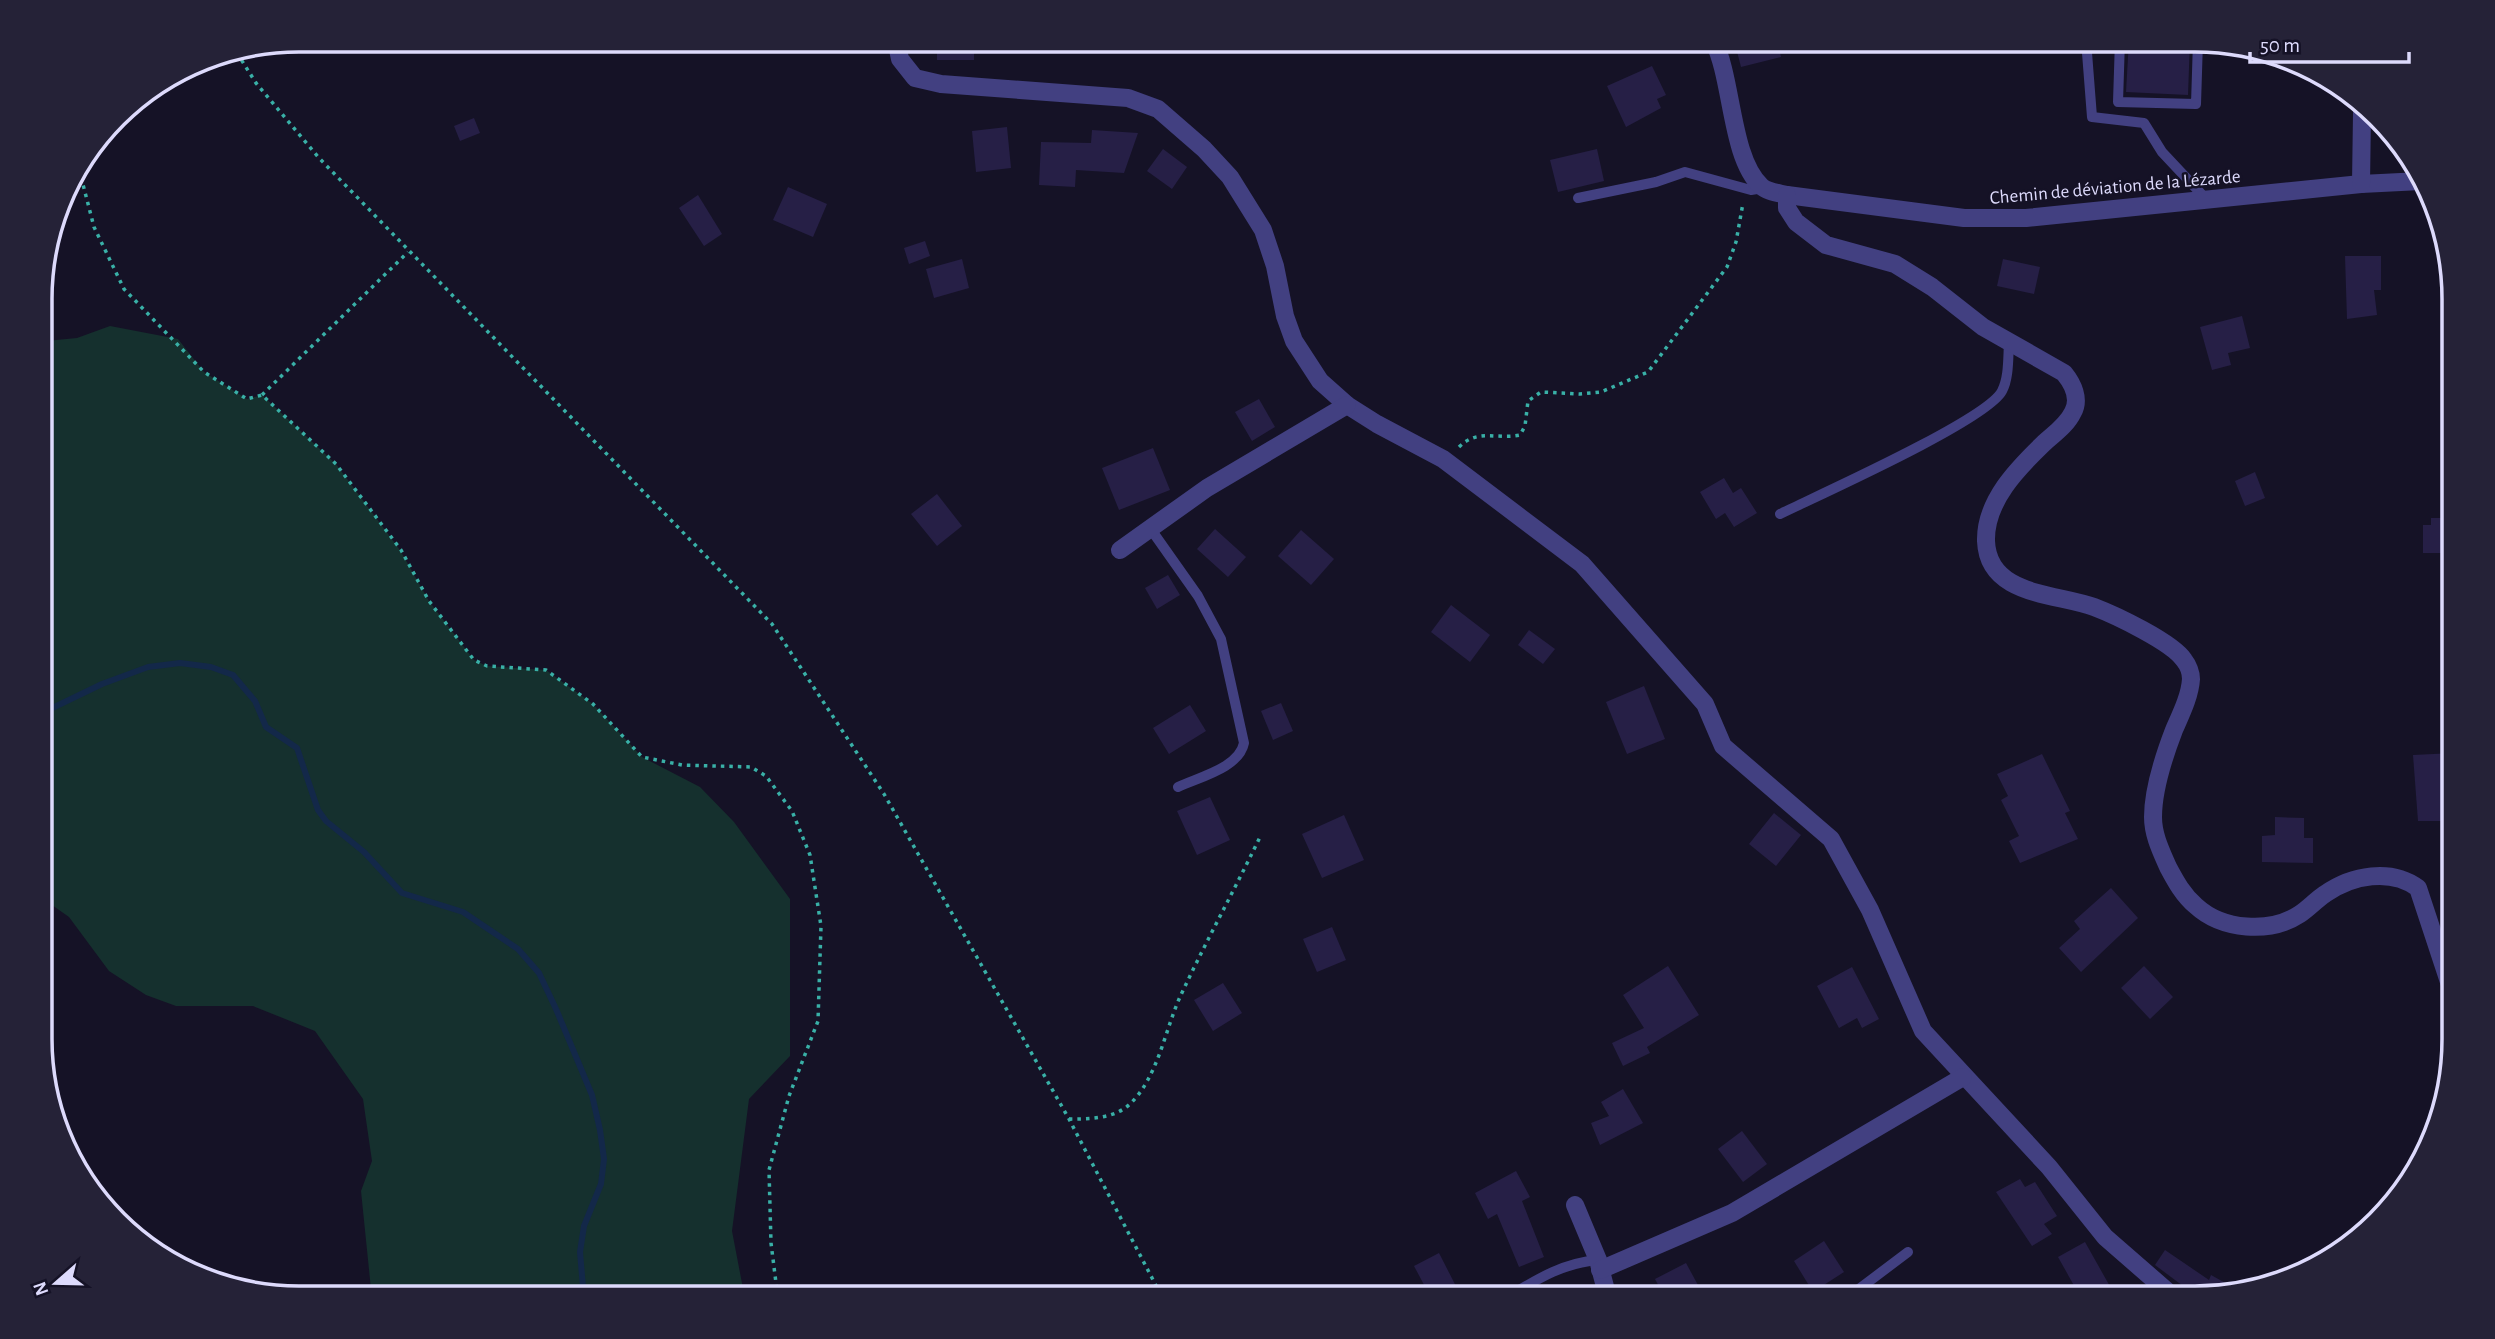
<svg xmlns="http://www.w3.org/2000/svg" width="2495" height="1339" font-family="'Alegreya Sans',sans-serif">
	<rect width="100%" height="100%" fill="#151226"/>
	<path fill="#15302e" d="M 110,326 L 178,339 L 204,372 L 247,399 L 262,395 L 336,464 L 400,550 L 429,601 L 474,660 L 487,666 L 546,670 L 593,704 L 642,757 L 700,787 L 734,822 L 790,899 L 790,1056 L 749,1099 L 732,1231 L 745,1299 L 372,1299 L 361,1191 L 372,1161 L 363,1099 L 315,1031 L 253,1006 L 176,1006 L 146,995 L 109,971 L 69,917 L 42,898 L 41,338 L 46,341 L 77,338 Z"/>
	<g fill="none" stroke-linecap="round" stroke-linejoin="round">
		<path stroke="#132849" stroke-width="6" d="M 42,713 L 102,684 L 148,667 L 180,663 L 211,667 L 233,675 L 255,701 L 266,727 L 297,748 L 318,810 L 326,821 L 364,852 L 402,893 L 463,912 L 518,949 L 539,973 L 556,1009 L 592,1095 L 600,1130 L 604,1159 L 601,1184 L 584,1226 L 580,1252 L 584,1299"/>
	</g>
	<g fill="#261f46">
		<rect x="937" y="40" width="37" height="20"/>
		<path d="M 1734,40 L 1777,40 L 1781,57 L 1741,67 Z"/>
		<path d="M 2129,40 L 2190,40 L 2188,95 L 2126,92 Z"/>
		<path d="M 1652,66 L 1666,95 L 1657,99 L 1661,108 L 1626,127 L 1607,86 Z"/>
		<path d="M 474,118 L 480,133 L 460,141 L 454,126 Z"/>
		<path d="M 1007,127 L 1011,168 L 976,172 L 972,131 Z"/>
		<path d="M 1092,130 L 1138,133 L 1124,173 L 1076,170 L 1075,187 L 1039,185 L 1041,142 L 1091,143 Z"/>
		<path d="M 1163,149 L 1187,167 L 1172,189 L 1147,171 Z"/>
		<path d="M 1597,149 L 1604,181 L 1558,192 L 1550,160 Z"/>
		<path d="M 788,187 L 827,204 L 813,237 L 773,220 Z"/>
		<path d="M 698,195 L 722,234 L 704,246 L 679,208 Z"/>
		<path d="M 925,241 L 930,256 L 909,264 L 904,248 Z"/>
		<path d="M 2345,256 L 2381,256 L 2381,290 L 2374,290 L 2377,315 L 2347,319 Z"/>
		<path d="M 962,259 L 969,288 L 934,298 L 926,269 Z"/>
		<path d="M 2003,259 L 2040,267 L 2034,294 L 1997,286 Z"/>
		<path d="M 2242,316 L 2250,348 L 2228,353 L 2231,365 L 2212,370 L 2200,327 Z"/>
		<path d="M 1259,399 L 1275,427 L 1252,441 L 1235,412 Z"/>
		<path d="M 1153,448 L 1170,490 L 1119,510 L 1102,468 Z"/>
		<path d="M 2255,472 L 2265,498 L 2245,506 L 2235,481 Z"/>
		<path d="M 1724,478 L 1733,493 L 1741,488 L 1757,513 L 1734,527 L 1725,513 L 1716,519 L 1700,492 Z"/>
		<path d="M 937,494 L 962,526 L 937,546 L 911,514 Z"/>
		<path d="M 2431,518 L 2450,518 L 2449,553 L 2423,553 L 2423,525 L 2431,525 Z"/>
		<path d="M 1215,529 L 1246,557 L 1228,577 L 1197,549 Z"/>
		<path d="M 1301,530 L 1334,559 L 1311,585 L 1278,556 Z"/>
		<path d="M 1168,575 L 1180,595 L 1157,609 L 1145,588 Z"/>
		<path d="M 1451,605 L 1490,635 L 1470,662 L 1431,632 Z"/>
		<path d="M 1529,630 L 1555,649 L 1543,664 L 1518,645 Z"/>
		<path d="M 1644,686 L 1665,739 L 1627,754 L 1606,702 Z"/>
		<path d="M 1281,703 L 1293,731 L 1273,740 L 1261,711 Z"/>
		<path d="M 1190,705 L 1206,731 L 1169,754 L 1153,728 Z"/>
		<path d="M 2454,753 L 2454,821 L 2418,821 L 2413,755 Z"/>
		<path d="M 2042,754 L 2070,811 L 2065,813 L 2078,839 L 2020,863 L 2009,841 L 2019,836 L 2001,800 L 2008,796 L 1997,774 Z"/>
		<path d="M 1210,797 L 1230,840 L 1197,855 L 1177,811 Z"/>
		<path d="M 1774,813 L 1801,835 L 1776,866 L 1749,844 Z"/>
		<path d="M 1344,815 L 1364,860 L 1322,878 L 1302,834 Z"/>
		<path d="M 2275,817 L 2304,818 L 2304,838 L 2313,838 L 2313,863 L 2262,862 L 2262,836 L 2275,835 Z"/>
		<path d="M 2111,888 L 2138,918 L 2081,972 L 2059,948 L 2080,929 L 2074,921 Z"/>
		<path d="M 1332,927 L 1346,960 L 1317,972 L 1303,939 Z"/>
		<path d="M 1668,966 L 1699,1015 L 1647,1047 L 1650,1053 L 1623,1066 L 1612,1043 L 1644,1028 L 1623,995 Z"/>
		<path d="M 2144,966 L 2173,997 L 2150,1019 L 2121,988 Z"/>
		<path d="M 1852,967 L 1879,1019 L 1862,1028 L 1857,1018 L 1839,1028 L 1817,986 Z"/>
		<path d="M 1223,983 L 1242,1013 L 1213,1031 L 1194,1000 Z"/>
		<path d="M 1623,1089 L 1643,1123 L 1600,1145 L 1591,1123 L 1609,1116 L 1601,1102 Z"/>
		<path d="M 1742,1131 L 1767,1164 L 1743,1182 L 1718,1149 Z"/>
		<path d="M 1516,1171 L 1530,1197 L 1522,1201 L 1544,1257 L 1519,1267 L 1497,1214 L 1488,1219 L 1475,1193 Z"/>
		<path d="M 2020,1179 L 2025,1187 L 2035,1182 L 2057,1216 L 2044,1224 L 2052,1234 L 2032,1246 L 1996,1192 Z"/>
		<path d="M 1824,1241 L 1844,1272 L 1813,1292 L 1794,1261 Z"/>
		<path d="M 2085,1242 L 2112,1290 L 2097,1298 L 2081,1298 L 2058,1257 Z"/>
		<path d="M 2165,1250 L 2209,1280 L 2211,1275 L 2229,1285 L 2226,1291 L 2231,1295 L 2199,1298 L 2155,1265 Z"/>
		<path d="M 1439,1253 L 1462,1298 L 1431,1298 L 1414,1266 Z"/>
		<path d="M 1686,1263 L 1705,1298 L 1665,1298 L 1655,1279 Z"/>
	</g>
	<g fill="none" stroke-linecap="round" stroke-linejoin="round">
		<g stroke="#39b0a7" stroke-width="3.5" stroke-dasharray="3.5 5" stroke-linecap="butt">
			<path d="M 237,53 L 256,83 L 319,158 L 772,624 L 884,794 L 1069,1119 L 1163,1299"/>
			<path d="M 79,169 L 94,227 L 124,289 L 204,372 L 247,399 L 262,395 L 336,464 L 401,550 L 429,601 L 474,660 L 487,666 L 546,670 L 593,704 L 642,757 L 682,765 L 751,767 L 766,776 L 792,811 L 810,855 L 821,926 L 818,1021 L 789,1096 L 769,1170 L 771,1243 L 778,1299"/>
			<path d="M 262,395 L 408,252"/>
			<path d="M 1459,447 C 1478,428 1497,440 1520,435 L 1525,426 L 1528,401 L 1541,392 L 1580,394 L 1601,392 L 1648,372 L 1727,267 L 1736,242 L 1743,203"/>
			<path d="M 1069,1119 C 1089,1119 1114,1119 1130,1104 C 1158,1077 1165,1030 1180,997 C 1205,943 1234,891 1260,837"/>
		</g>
		<g stroke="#424081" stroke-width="10">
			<path d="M 2086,40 L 2092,117 L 2144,123 L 2162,152 L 2207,200"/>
			<path d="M 2120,40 L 2118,102 L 2196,104 L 2198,41"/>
			<path d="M 1578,198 L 1656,182 L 1685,172 L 1751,190 L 1763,188"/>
			<path d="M 2453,364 L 2449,388 L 2453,406"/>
			<path d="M 1780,514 C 1819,495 1987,420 2002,391 C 2009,378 2008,358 2009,343"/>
			<path d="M 1150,528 L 1198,596 L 1221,639 L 1244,743 C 1239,768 1199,777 1178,787"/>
			<path d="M 1506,1298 C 1536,1280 1562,1263 1598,1260"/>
			<path d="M 1847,1298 L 1908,1252"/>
		</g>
		<g stroke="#424081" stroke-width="18">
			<path d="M 896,40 L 900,59 L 915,78 L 941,84 L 1128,98 L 1158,109 L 1204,149 L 1230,177 L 1263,230 L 1275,266 L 1285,316 L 1294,341 L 1320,381 L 1347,405 L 1377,424 L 1443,459 L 1582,564 L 1705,704 L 1723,746 L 1831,839 L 1870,910 L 1923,1031 L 2049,1167 L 2105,1237 L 2175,1298"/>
			<path d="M 1713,40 C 1733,78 1730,157 1761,186 C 1767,192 1779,193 1787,195 L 1964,218 L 2026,218 L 2361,184 L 2421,181"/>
			<path d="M 2361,184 L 2362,113"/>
			<path d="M 1787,195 L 1787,208 L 1796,222 L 1826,245 L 1895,264 L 1932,287 L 1983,327 L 2064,373 C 2073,384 2080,399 2073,412 C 2067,425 2054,434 2044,443 C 2018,468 1985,501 1986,541 C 1988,596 2055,593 2094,607 C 2115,615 2172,642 2184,660 C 2188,665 2191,673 2191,679 C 2190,696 2181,714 2174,730 C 2164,756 2153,788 2153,817 C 2153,835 2161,851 2168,867 C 2176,882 2183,895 2196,906 C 2222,930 2270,934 2300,914 C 2309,908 2316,900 2325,894 C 2352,875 2391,868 2418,888 L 2450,985 L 2455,990"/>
			<path d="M 1120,550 L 1207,488 L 1347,405"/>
			<path d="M 1575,1205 L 1598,1260 L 1608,1298"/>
			<path d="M 1600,1270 L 1732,1213 L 1963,1077"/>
		</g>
	</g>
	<g text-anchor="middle" stroke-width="5" stroke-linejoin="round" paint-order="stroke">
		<g font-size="19" fill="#dddafc" stroke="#151226">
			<text transform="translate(2115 186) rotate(-5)" y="7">Chemin de déviation de la Lézarde</text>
		</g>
	</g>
	<path d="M0 0H2495V1339H0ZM299 52H2195A247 247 0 0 1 2442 299V1039A247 247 0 0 1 2195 1286H299A247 247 0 0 1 52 1039V299A247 247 0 0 1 299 52Z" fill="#252237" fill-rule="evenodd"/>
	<path fill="none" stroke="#dddafc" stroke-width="3.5" d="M299 52H2195A247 247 0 0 1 2442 299V1039A247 247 0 0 1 2195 1286H299A247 247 0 0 1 52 1039V299A247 247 0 0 1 299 52Z"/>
	<g transform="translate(56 1283) rotate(250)" stroke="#151226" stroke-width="5" paint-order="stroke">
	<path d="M0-5L12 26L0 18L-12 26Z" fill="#dddafc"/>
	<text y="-10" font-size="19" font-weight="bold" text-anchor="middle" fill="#dddafc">N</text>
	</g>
	<path d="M2250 52v10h159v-10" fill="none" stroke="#dddafc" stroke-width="3.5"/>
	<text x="2260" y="52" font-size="21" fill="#dddafc" stroke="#151226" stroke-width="5" paint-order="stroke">50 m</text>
</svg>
